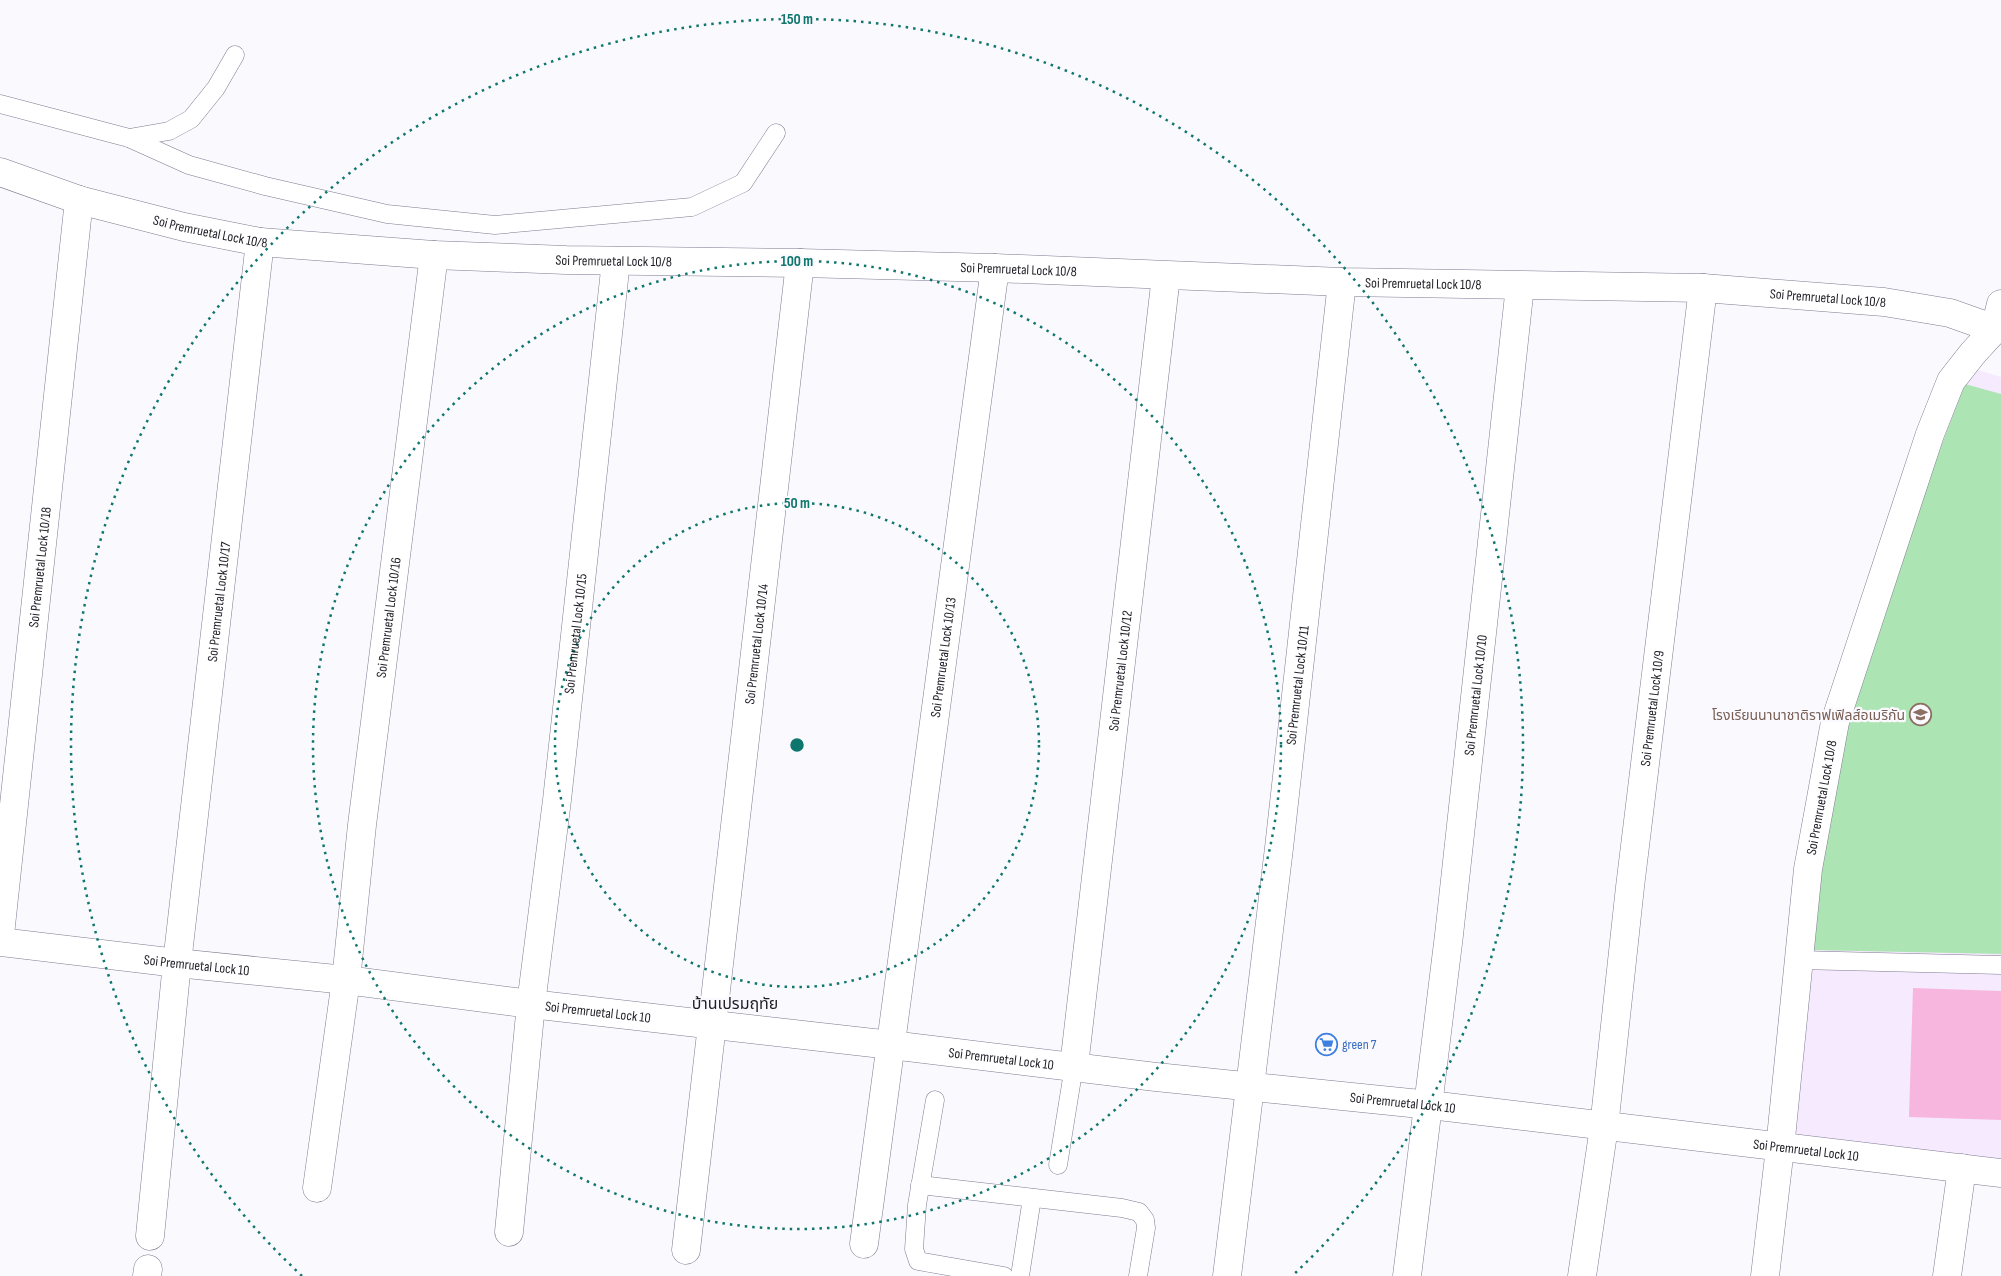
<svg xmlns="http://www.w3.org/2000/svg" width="2001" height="1276" font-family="'Sofia Sans Condensed','Noto Sans Thai',sans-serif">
	<rect width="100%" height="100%" fill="#faf9fe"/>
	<path fill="#f6eaff" d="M 1978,370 L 2001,377 L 2001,1161 L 1781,1137 L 1811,938 L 1947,391 Z"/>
	<path fill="#ade4b3" d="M 1965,384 L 2001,394 L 2001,954 L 1810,950 L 1835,722 Z"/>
	<path fill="#f7b6de" d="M 1913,988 L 2001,991 L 2001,1120 L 1909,1117 Z"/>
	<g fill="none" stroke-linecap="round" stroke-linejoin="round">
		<defs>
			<g id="service">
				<path d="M 0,104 L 129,138 L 169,131 L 191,119 L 216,88 L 235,55"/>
				<path d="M 129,138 L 189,165 L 265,186 L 387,214 L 495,225 L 692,207 L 743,183 L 776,133"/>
				<path d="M 1799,960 L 2001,965"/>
				<path d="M 935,1100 L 917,1205 L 914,1249 L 918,1261 L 1004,1276"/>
				<path d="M 1058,1165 L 1074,1066"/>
				<path d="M 920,1185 L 1122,1208 L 1139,1212 L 1145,1220 L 1146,1228 L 1138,1276"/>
				<path d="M 1020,1276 L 1032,1198"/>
			</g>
			<g id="minor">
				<path id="s1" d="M 0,172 L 79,200 L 184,227 L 260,242 L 434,255 L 566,260 L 800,263 L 995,268 L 1342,282 L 1703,288 L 1884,302 L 1950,313 L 1995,329"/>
				<path id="s2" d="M 0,935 L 79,200"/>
				<path id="s3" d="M 0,942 L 177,963 L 346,980 L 531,1004 L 891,1045 L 1156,1077 L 1430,1105 L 2001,1173"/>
				<path id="s4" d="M 1074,1066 L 1166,276"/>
				<path id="s5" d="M 317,1188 L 346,980 L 362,825 L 434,255"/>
				<path id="s6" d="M 509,1232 L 531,1004 L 557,800 L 616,261"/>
				<path id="s7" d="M 150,1236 L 177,963 L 260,242"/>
				<path id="s8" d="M 864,1244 L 995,268"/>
				<path id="s9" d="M 686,1250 L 800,263"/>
				<path d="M 147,1276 L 148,1269"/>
				<path id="s10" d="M 1227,1276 L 1279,848 L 1342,282"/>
				<path id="s11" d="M 1407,1276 L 1449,935 L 1520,286"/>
				<path id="s12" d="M 1582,1276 L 1604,1127 L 1630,887 L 1703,288"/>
				<path id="s13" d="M 1765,1276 L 1780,1148 L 1808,869 L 1835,722 L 1930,434 L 1951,381 L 1973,353 L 1995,329 L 2001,304"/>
				<path d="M 1947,1276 L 1962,1168"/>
			</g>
		</defs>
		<use href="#service" stroke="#7e7b90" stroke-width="19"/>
		<use href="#minor" stroke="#7e7b90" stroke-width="29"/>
		<use href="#service" stroke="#fff" stroke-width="18"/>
		<use href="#minor" stroke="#fff" stroke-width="28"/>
	</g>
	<g fill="none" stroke="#0f766e" stroke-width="2.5" stroke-dasharray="2.5 5">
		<circle cx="797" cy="745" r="242"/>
		<circle cx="797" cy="745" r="484"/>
		<path d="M302 1276A726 726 0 1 1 1292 1276"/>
	</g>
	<defs>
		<symbol id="university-ring" viewBox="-11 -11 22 22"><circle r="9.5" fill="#faf9fe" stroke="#8d6e63" stroke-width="1.5"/><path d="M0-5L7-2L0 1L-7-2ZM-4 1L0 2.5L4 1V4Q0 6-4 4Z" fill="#8d6e63"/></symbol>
		<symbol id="supermarket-ring" viewBox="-11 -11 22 22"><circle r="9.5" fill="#faf9fe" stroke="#3f7fe0" stroke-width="1.5"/><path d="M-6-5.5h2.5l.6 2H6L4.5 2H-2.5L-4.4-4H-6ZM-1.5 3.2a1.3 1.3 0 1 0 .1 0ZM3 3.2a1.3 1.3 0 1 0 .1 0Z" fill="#3f7fe0"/></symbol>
	</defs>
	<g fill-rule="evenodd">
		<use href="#university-ring" x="1908" y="702" width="25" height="25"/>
		<use href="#supermarket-ring" x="1314" y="1032" width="25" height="25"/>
	</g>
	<g text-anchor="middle" stroke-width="4.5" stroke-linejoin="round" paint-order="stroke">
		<g font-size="14" fill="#1f1e26" stroke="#faf9fe">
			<text dy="5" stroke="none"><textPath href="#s1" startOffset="219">Soi Premruetal Lock 10/8</textPath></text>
			<text dy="5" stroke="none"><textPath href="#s1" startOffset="624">Soi Premruetal Lock 10/8</textPath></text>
			<text dy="5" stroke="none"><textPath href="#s1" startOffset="1029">Soi Premruetal Lock 10/8</textPath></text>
			<text dy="5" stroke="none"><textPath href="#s1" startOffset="1434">Soi Premruetal Lock 10/8</textPath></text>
			<text dy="5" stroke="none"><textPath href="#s1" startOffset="1839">Soi Premruetal Lock 10/8</textPath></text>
			<text dy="5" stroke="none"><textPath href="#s2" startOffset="370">Soi Premruetal Lock 10/18</textPath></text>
			<text dy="5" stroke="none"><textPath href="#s7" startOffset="638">Soi Premruetal Lock 10/17</textPath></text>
			<text dy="5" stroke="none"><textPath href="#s5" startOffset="575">Soi Premruetal Lock 10/16</textPath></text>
			<text dy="5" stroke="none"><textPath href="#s6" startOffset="602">Soi Premruetal Lock 10/15</textPath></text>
			<text dy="5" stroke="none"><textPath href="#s9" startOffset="610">Soi Premruetal Lock 10/14</textPath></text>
			<text dy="5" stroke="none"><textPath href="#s8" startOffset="592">Soi Premruetal Lock 10/13</textPath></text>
			<text dy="5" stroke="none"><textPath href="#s4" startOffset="398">Soi Premruetal Lock 10/12</textPath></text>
			<text dy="5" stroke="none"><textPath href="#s10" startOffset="595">Soi Premruetal Lock 10/11</textPath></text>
			<text dy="5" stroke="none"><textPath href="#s11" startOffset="585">Soi Premruetal Lock 10/10</textPath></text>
			<text dy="5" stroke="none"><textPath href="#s12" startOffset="572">Soi Premruetal Lock 10/9</textPath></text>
			<text dy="5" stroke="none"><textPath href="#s13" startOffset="482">Soi Premruetal Lock 10/8</textPath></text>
			<text dy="5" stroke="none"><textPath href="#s3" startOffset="198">Soi Premruetal Lock 10</textPath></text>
			<text dy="5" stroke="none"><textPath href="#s3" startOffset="602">Soi Premruetal Lock 10</textPath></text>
			<text dy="5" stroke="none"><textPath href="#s3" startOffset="1008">Soi Premruetal Lock 10</textPath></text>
			<text dy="5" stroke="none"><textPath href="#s3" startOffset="1412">Soi Premruetal Lock 10</textPath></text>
			<text dy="5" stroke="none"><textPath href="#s3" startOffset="1818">Soi Premruetal Lock 10</textPath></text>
		</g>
		<g font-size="14" fill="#785e54" stroke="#faf9fe" text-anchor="end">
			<text x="1905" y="720">โรงเรียนนานาชาติราฟเฟิลส์อเมริกัน</text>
		</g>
		<g font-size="14" fill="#366cbe" stroke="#faf9fe" text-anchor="start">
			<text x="1342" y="1049">green 7</text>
		</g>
		<g font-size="16" fill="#1f1e26" stroke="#faf9fe">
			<text x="735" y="1009">บ้านเปรมฤทัย</text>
		</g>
	</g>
	<circle cx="797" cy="745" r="8" fill="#0f766e" stroke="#faf9fe" stroke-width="2.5"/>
	<g font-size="15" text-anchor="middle" font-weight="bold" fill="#0f766e" stroke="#faf9fe" stroke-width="4.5" stroke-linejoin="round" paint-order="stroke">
		<text x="797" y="24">150 m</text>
		<text x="797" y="266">100 m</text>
		<text x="797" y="508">50 m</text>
	</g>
</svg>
